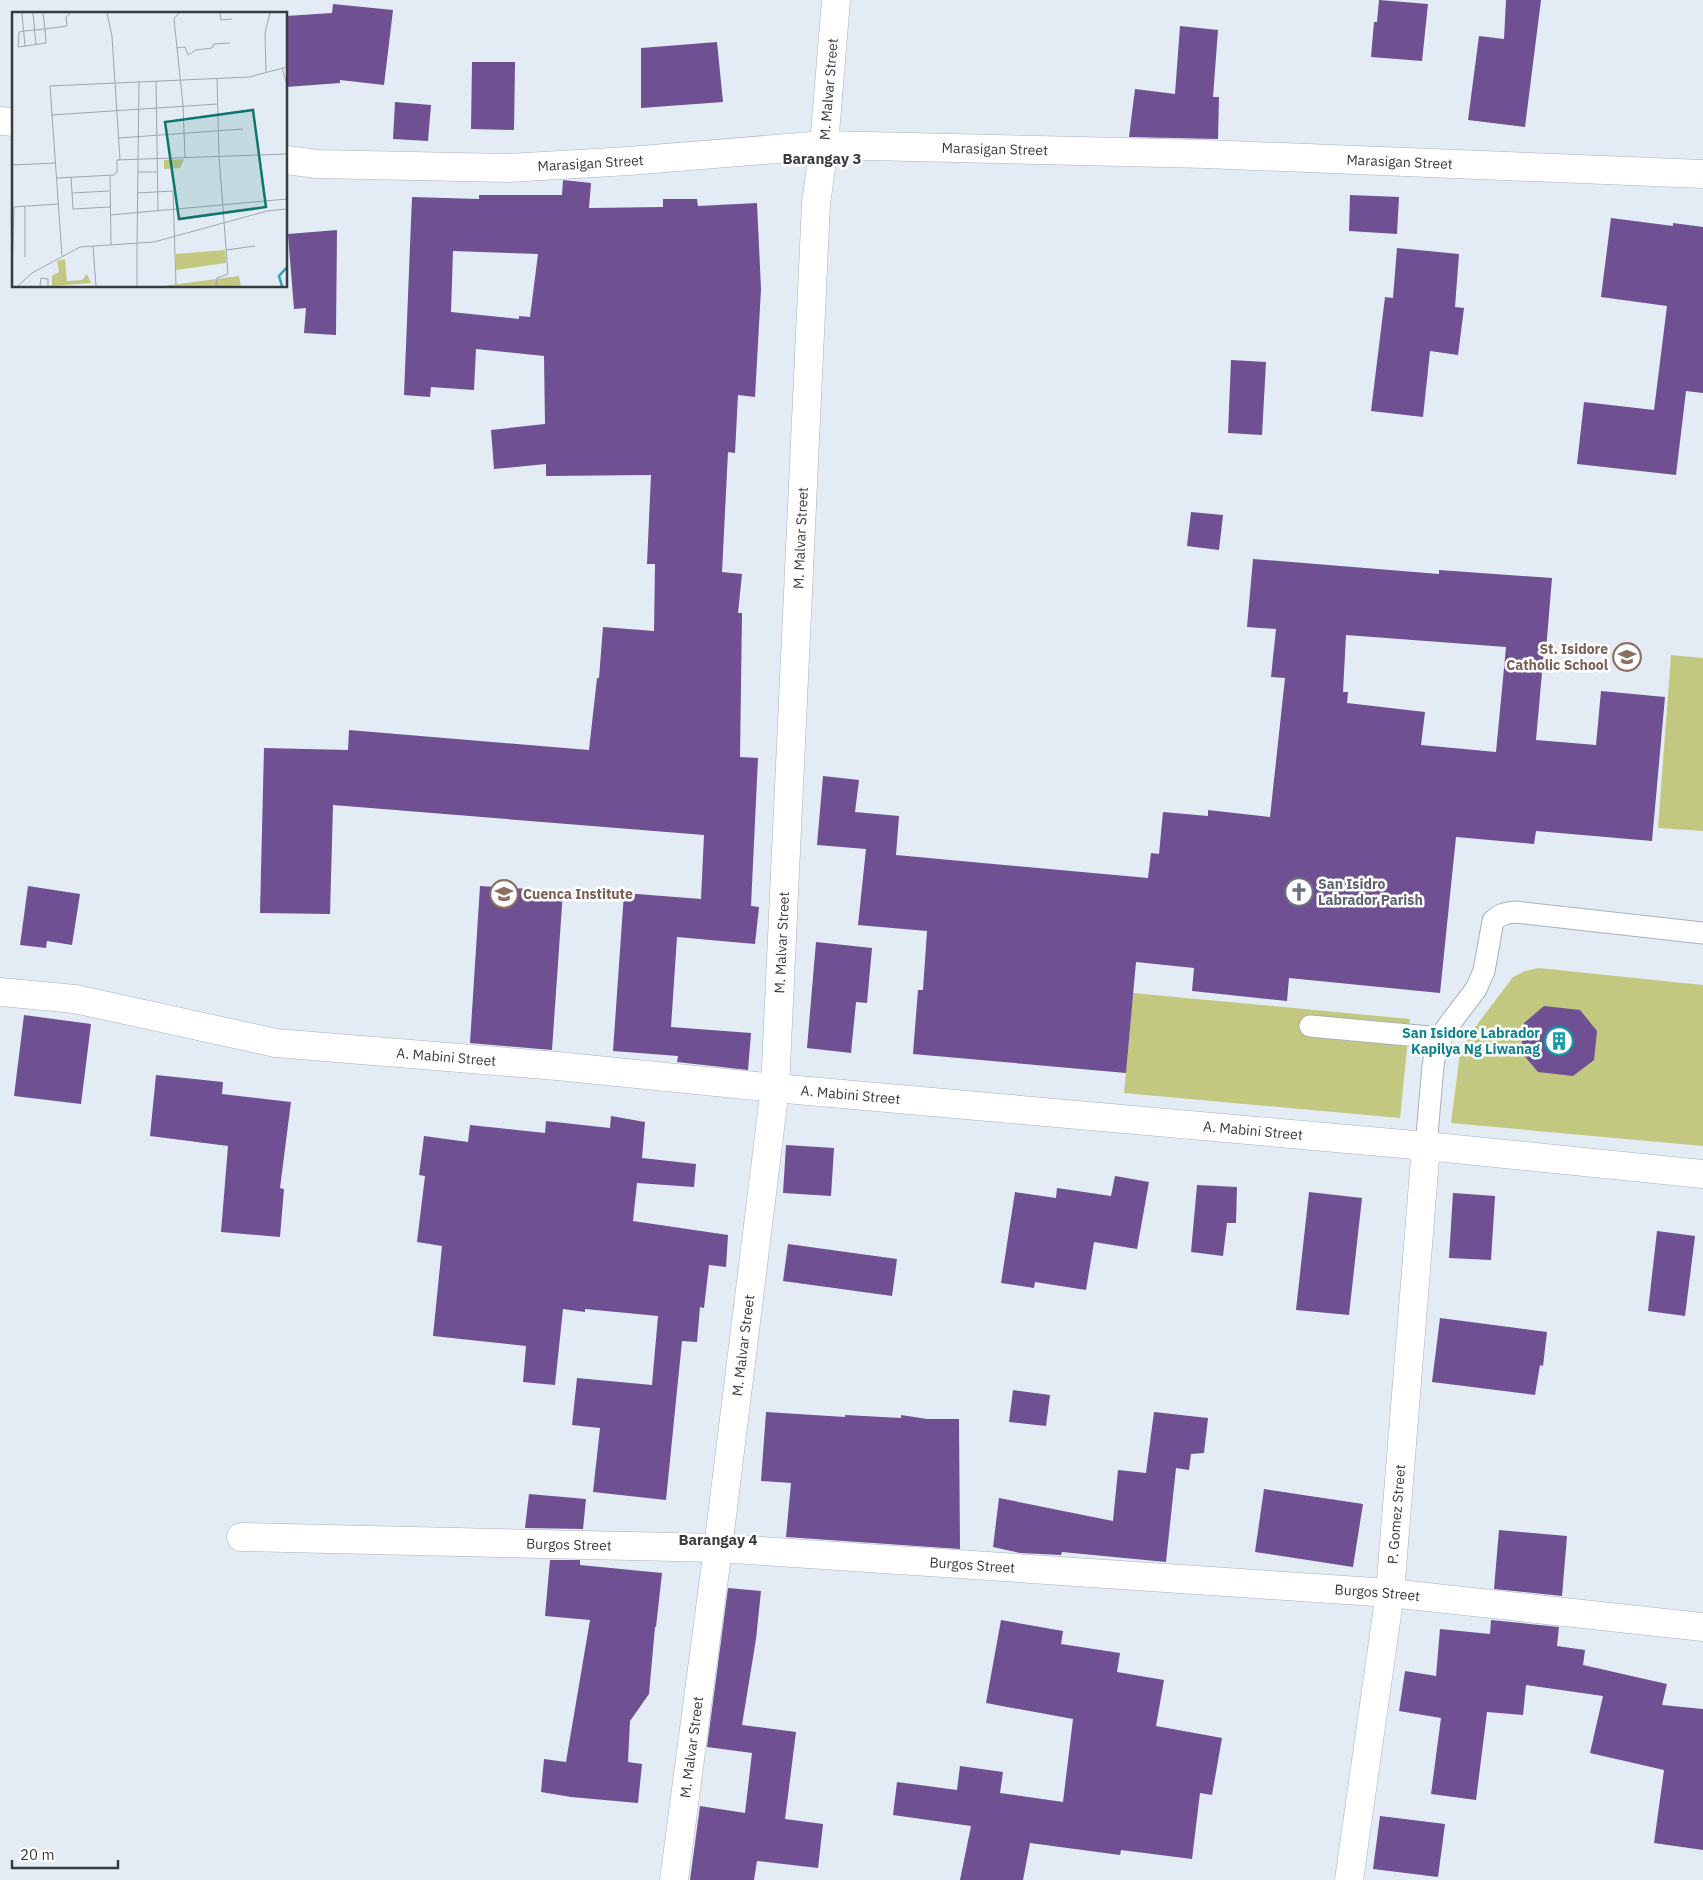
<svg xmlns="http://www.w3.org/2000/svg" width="1703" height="1880" font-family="'IBM Plex Sans',sans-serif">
	<rect width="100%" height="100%" fill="#e3ecf5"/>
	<g fill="#c3c880">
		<path d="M 1671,655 L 1703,658 L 1703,831 L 1658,828 Z"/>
		<path d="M 1538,968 L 1703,985 L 1703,1146 L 1451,1123 L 1460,1053 L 1470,1034 L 1513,977 L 1525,971 Z"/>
		<path d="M 1133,993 L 1410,1019 L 1400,1118 L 1124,1093 Z"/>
	</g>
	<g fill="#6f5092" fill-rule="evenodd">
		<path d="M 1379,0 L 1428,4 L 1422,61 L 1371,57 L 1374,22 L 1377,22 Z"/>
		<path d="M 1506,0 L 1541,0 L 1525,127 L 1468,120 L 1479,36 L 1504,39 Z"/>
		<path d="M 333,4 L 393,10 L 384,85 L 340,80 L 340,83 L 286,87 L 286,16 L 332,13 Z"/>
		<path d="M 1180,26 L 1218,30 L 1213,97 L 1219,97 L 1218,139 L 1129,137 L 1135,89 L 1175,94 Z"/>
		<path d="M 717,42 L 723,102 L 641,108 L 641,48 Z"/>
		<path d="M 472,62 L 515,62 L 514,130 L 471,129 Z"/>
		<path d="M 395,102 L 431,105 L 428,141 L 393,139 Z"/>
		<path d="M 563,180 L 591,183 L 589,208 L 663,207 L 663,199 L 697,199 L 698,206 L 757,203 L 761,289 L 755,397 L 738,395 L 735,453 L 728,452 L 722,572 L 742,574 L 738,613 L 742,613 L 740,757 L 758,758 L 751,906 L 759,907 L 755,944 L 677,937 L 671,1027 L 751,1033 L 748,1070 L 677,1062 L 678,1056 L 613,1051 L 624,893 L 701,899 L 704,835 L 333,805 L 330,914 L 260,913 L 264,748 L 348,750 L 349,730 L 589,750 L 597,678 L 599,678 L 603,627 L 654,631 L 655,564 L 647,564 L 651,475 L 546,476 L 546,464 L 494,469 L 491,430 L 545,424 L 544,356 L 476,349 L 474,390 L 431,387 L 430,397 L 404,395 L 412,197 L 479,199 L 479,195 L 562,195 ZM 453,251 L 538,254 L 530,317 L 519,316 L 519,319 L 451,312 Z"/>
		<path d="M 1350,195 L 1399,197 L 1397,234 L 1349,231 Z"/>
		<path d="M 1611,218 L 1673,226 L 1673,223 L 1703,227 L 1703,393 L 1686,391 L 1676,475 L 1577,464 L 1584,402 L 1654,410 L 1667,306 L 1601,297 Z"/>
		<path d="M 337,230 L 336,335 L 304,333 L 306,308 L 294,309 L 288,234 Z"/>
		<path d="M 1397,248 L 1459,254 L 1455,307 L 1464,308 L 1458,355 L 1430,351 L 1423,417 L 1371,411 L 1385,297 L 1393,298 Z"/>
		<path d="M 1231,360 L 1266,362 L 1262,435 L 1228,433 Z"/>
		<path d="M 1191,512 L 1223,515 L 1219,550 L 1187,546 Z"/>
		<path d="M 1253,559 L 1439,574 L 1439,570 L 1552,578 L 1546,650 L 1544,650 L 1536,740 L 1596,745 L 1601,691 L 1665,697 L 1652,841 L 1536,831 L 1534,844 L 1456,837 L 1440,993 L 1289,978 L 1287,1001 L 1192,991 L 1194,968 L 1136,962 L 1126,1073 L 913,1054 L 918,990 L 923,990 L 927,931 L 858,925 L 866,849 L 817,845 L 823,776 L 859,780 L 855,812 L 899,816 L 896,855 L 1148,878 L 1151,853 L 1159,854 L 1163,812 L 1208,816 L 1208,810 L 1270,817 L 1285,678 L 1271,677 L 1276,629 L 1247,627 ZM 1346,635 L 1506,647 L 1496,752 L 1421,745 L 1425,712 L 1347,703 L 1348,692 L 1343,692 Z"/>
		<path d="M 28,886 L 80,894 L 72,945 L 47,941 L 46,948 L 20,945 Z"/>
		<path d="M 480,886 L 563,891 L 552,1050 L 470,1043 Z"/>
		<path d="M 816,942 L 872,948 L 867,1003 L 856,1002 L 851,1053 L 807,1048 Z"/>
		<path d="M 1544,1006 L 1580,1010 L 1597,1031 L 1594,1060 L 1573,1076 L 1538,1072 L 1521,1052 L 1524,1023 Z"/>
		<path d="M 24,1015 L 91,1024 L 81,1104 L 14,1096 Z"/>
		<path d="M 156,1075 L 223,1082 L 222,1094 L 291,1102 L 280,1188 L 284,1189 L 280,1237 L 221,1232 L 228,1146 L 150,1136 Z"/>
		<path d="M 611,1116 L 645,1122 L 642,1158 L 696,1164 L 694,1187 L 637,1183 L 633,1221 L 728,1235 L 726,1267 L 709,1265 L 704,1308 L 700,1307 L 697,1342 L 682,1341 L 666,1500 L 593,1492 L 600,1428 L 572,1425 L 577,1378 L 652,1385 L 658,1316 L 585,1309 L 585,1312 L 563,1309 L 555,1385 L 523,1382 L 526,1346 L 433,1336 L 442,1246 L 417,1242 L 425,1176 L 419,1175 L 424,1136 L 468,1142 L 470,1125 L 545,1133 L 546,1121 L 610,1128 Z"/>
		<path d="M 786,1145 L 834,1148 L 831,1196 L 783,1193 Z"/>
		<path d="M 1115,1176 L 1149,1182 L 1137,1249 L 1094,1242 L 1086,1290 L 1035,1282 L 1034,1288 L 1001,1283 L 1015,1192 L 1056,1198 L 1057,1188 L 1111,1196 Z"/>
		<path d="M 1197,1185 L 1237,1187 L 1236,1223 L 1227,1223 L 1223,1256 L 1191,1252 Z"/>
		<path d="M 1309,1192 L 1362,1198 L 1349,1315 L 1296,1310 Z"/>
		<path d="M 1453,1193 L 1495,1196 L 1491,1260 L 1449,1258 Z"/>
		<path d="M 1657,1231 L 1695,1236 L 1685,1316 L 1648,1311 Z"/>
		<path d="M 788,1244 L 897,1259 L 892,1296 L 783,1281 Z"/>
		<path d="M 1440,1318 L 1547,1332 L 1543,1366 L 1540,1365 L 1535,1395 L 1432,1382 Z"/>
		<path d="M 1013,1390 L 1050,1395 L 1046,1426 L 1009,1422 Z"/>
		<path d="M 766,1412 L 845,1417 L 845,1415 L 901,1418 L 901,1415 L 927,1419 L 959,1419 L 960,1549 L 786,1537 L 791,1483 L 761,1481 Z"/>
		<path d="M 1154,1412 L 1208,1418 L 1204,1453 L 1191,1454 L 1189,1470 L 1176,1468 L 1166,1562 L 1062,1552 L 1061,1555 L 1020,1553 L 993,1547 L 999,1498 L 1113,1521 L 1118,1470 L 1146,1473 Z"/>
		<path d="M 1264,1489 L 1363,1504 L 1353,1567 L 1255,1552 Z"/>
		<path d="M 529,1494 L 586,1499 L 583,1529 L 525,1528 Z"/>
		<path d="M 1499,1530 L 1567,1536 L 1562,1596 L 1494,1589 Z"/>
		<path d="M 550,1560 L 580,1560 L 580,1565 L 662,1573 L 656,1627 L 655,1627 L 649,1694 L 630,1721 L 628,1762 L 642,1764 L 638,1803 L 571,1797 L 541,1792 L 544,1759 L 566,1762 L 590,1620 L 545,1616 Z"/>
		<path d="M 728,1588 L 761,1591 L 756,1639 L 742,1725 L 796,1732 L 785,1819 L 823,1824 L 818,1868 L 757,1861 L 754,1880 L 690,1880 L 700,1806 L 745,1813 L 752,1753 L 707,1747 Z"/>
		<path d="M 1001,1620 L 1063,1631 L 1061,1644 L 1120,1653 L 1117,1672 L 1164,1680 L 1156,1726 L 1222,1738 L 1212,1795 L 1200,1793 L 1192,1859 L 1121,1850 L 1120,1855 L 1030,1843 L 1023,1880 L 960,1880 L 971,1826 L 893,1815 L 897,1782 L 957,1790 L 960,1766 L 1003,1772 L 1000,1793 L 1063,1802 L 1073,1719 L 986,1703 Z"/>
		<path d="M 1491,1620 L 1559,1627 L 1557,1646 L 1585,1650 L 1583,1665 L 1667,1684 L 1662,1705 L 1703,1709 L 1703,1850 L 1654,1843 L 1664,1770 L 1590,1753 L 1603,1696 L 1526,1685 L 1523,1715 L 1487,1712 L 1476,1800 L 1431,1794 L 1441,1718 L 1399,1711 L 1405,1671 L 1436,1676 L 1440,1629 L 1490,1634 Z"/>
		<path d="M 1380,1816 L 1445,1824 L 1438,1877 L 1373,1869 Z"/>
	</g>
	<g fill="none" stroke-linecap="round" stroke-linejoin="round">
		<defs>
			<g id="lane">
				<path d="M 1310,1026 L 1441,1038"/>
				<path d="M 1426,1146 L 1433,1066 L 1436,1048 L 1445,1030 L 1476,989 L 1484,971 L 1493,921 C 1500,914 1506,913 1515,912 L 1703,933"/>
			</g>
			<g id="street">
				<path d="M 0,121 L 14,122"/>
				<path id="s1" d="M 286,160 L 317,164 L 508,168 L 629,161 L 824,145 L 1206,154 L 1703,174"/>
				<path id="s2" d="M 0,992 L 75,999 L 276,1043 L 557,1066 L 775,1088 L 1426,1146 L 1703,1174"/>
				<path id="s3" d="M 241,1537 L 718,1548 L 1390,1593 L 1703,1627"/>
				<path id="s4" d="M 674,1880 L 718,1548 L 775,1088 L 816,204 L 824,145 L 836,0"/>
				<path id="s5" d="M 1349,1880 L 1390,1593 L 1426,1146"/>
			</g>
		</defs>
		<use href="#lane" stroke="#a8b1b9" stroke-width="23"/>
		<use href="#street" stroke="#a8b1b9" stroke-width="29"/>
		<use href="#lane" stroke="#fff" stroke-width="21"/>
		<use href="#street" stroke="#fff" stroke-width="28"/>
	</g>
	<defs>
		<symbol id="school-ring" viewBox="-11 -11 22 22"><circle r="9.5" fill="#fff" stroke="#8d6e63" stroke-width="1.5"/><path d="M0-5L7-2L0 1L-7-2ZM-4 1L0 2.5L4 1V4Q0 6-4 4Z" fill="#8d6e63"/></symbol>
		<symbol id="church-ring" viewBox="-11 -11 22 22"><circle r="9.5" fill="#fff" stroke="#6b7280" stroke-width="1.5"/><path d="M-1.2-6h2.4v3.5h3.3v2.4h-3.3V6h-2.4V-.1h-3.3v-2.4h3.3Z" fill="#6b7280"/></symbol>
		<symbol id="building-ring" viewBox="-11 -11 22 22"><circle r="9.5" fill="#fff" stroke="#0f9aa8" stroke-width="1.5"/><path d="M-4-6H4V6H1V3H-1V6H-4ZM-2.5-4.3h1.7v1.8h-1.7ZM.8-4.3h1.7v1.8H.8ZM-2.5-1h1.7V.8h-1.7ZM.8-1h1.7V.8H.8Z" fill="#0f9aa8"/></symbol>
	</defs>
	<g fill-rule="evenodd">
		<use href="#school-ring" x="1611" y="641" width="32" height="32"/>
		<use href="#church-ring" x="1283" y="876" width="32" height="32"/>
		<use href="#school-ring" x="488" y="878" width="32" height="32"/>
		<use href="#building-ring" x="1543" y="1025" width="32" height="32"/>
	</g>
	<g text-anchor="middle" stroke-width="5" stroke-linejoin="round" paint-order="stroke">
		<g font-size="14" fill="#373b3e" stroke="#fff">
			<text dy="5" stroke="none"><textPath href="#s4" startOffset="1799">M. Malvar Street</textPath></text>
			<text dy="5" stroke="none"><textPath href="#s1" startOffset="710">Marasigan Street</textPath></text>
			<text dy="5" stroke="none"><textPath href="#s1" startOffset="1115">Marasigan Street</textPath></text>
			<text dy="5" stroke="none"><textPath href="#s1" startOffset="305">Marasigan Street</textPath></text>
			<text dy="5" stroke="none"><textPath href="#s4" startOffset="1349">M. Malvar Street</textPath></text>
			<text dy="5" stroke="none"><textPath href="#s4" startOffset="944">M. Malvar Street</textPath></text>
			<text dy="5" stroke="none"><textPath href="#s2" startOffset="452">A. Mabini Street</textPath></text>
			<text dy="5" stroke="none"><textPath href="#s2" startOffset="858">A. Mabini Street</textPath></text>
			<text dy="5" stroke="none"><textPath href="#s2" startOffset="1262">A. Mabini Street</textPath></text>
			<text dy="5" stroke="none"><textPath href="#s4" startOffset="539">M. Malvar Street</textPath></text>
			<text dy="5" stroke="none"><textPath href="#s5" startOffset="369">P. Gomez Street</textPath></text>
			<text dy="5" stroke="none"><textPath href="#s3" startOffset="328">Burgos Street</textPath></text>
			<text dy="5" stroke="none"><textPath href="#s3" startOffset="732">Burgos Street</textPath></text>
			<text dy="5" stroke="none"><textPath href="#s3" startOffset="1138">Burgos Street</textPath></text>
			<text dy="5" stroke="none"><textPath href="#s4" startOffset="134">M. Malvar Street</textPath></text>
		</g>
		<g font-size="14" font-weight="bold" fill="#785e54" stroke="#fff" text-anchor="end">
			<text x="1608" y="654">St. Isidore<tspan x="1608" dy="16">Catholic School</tspan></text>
			<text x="523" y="899" text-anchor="start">Cuenca Institute</text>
		</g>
		<g font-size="14" font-weight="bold" fill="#5b616d" stroke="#fff" text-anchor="start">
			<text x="1318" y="889">San Isidro<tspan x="1318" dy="16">Labrador Parish</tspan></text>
		</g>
		<g font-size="14" font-weight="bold" fill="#0d838f" stroke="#fff" text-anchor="end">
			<text x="1540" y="1038">San Isidore Labrador<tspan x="1540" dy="16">Kapilya Ng Liwanag</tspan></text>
		</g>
		<g font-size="15" font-weight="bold" fill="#373b3e" stroke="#fff">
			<text x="822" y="164">Barangay 3</text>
			<text x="718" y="1545">Barangay 4</text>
		</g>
	</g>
	<g transform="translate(12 12)">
		<rect width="275" height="275" fill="#e3ecf5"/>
		<path d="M 172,147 L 168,156 L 152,157 L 152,148 ZM 213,238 L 214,251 L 164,258 L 164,242 ZM 53,247 L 55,269 L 70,268 L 75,262 L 79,271 L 40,274 L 40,264 L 47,260 L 45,249 ZM 227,264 L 229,274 L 151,274 Z" fill="#c3c880"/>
		<path fill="none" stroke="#2ba0bb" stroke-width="2.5" d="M 270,274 L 267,264 L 275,255"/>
		<path fill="none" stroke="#9ea5ac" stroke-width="1" d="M 10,1 L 13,34M 21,1 L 24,33M 31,1 L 33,17 L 34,31 L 6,35 L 7,20 L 12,19 L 22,18 L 33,17 L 55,14 L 54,5 L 58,1M 95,1 L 100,24 L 108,148M 167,1 L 162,7 L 171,93 L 173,146M 208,1 L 209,8 L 220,7M 164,36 L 173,35 L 176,43 L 184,38 L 200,36 L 202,32 L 218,31M 270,56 L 275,73M 254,60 L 253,21 L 258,1M 144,69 L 146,199M 39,103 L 206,92M 107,126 L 231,117M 0,153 L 44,151M 126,160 L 145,160M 98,164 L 99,233M 59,165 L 61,197 L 98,195M 45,166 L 102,163 L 105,160 L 105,148 L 275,142M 60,181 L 97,179M 125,181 L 161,179 L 164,273M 13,194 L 13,245M 2,195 L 46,192M 98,203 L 275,187M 125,232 L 127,69M 81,234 L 84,274M 214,238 L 243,234M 50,244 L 38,74 L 237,65 L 275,55M 0,266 L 2,195M 6,274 L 20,261 L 68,235 L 142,230 L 255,199 L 275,197M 28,274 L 29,266 L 36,267 L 36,274M 125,274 L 125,232M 204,274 L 205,266 L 216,262 L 207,144 L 205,66"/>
		<path fill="#0f766e" fill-opacity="0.15" stroke="#0f766e" stroke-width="2.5" d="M 241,98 L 254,195 L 167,207 L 153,110 Z"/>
		<rect width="275" height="275" fill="none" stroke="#373b3e" stroke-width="2.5"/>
	</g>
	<path d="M12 1860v8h106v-8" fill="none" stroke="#373b3e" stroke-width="2.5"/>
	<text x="20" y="1860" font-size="15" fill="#373b3e" stroke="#ffffff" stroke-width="4" paint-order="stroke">20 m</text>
</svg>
